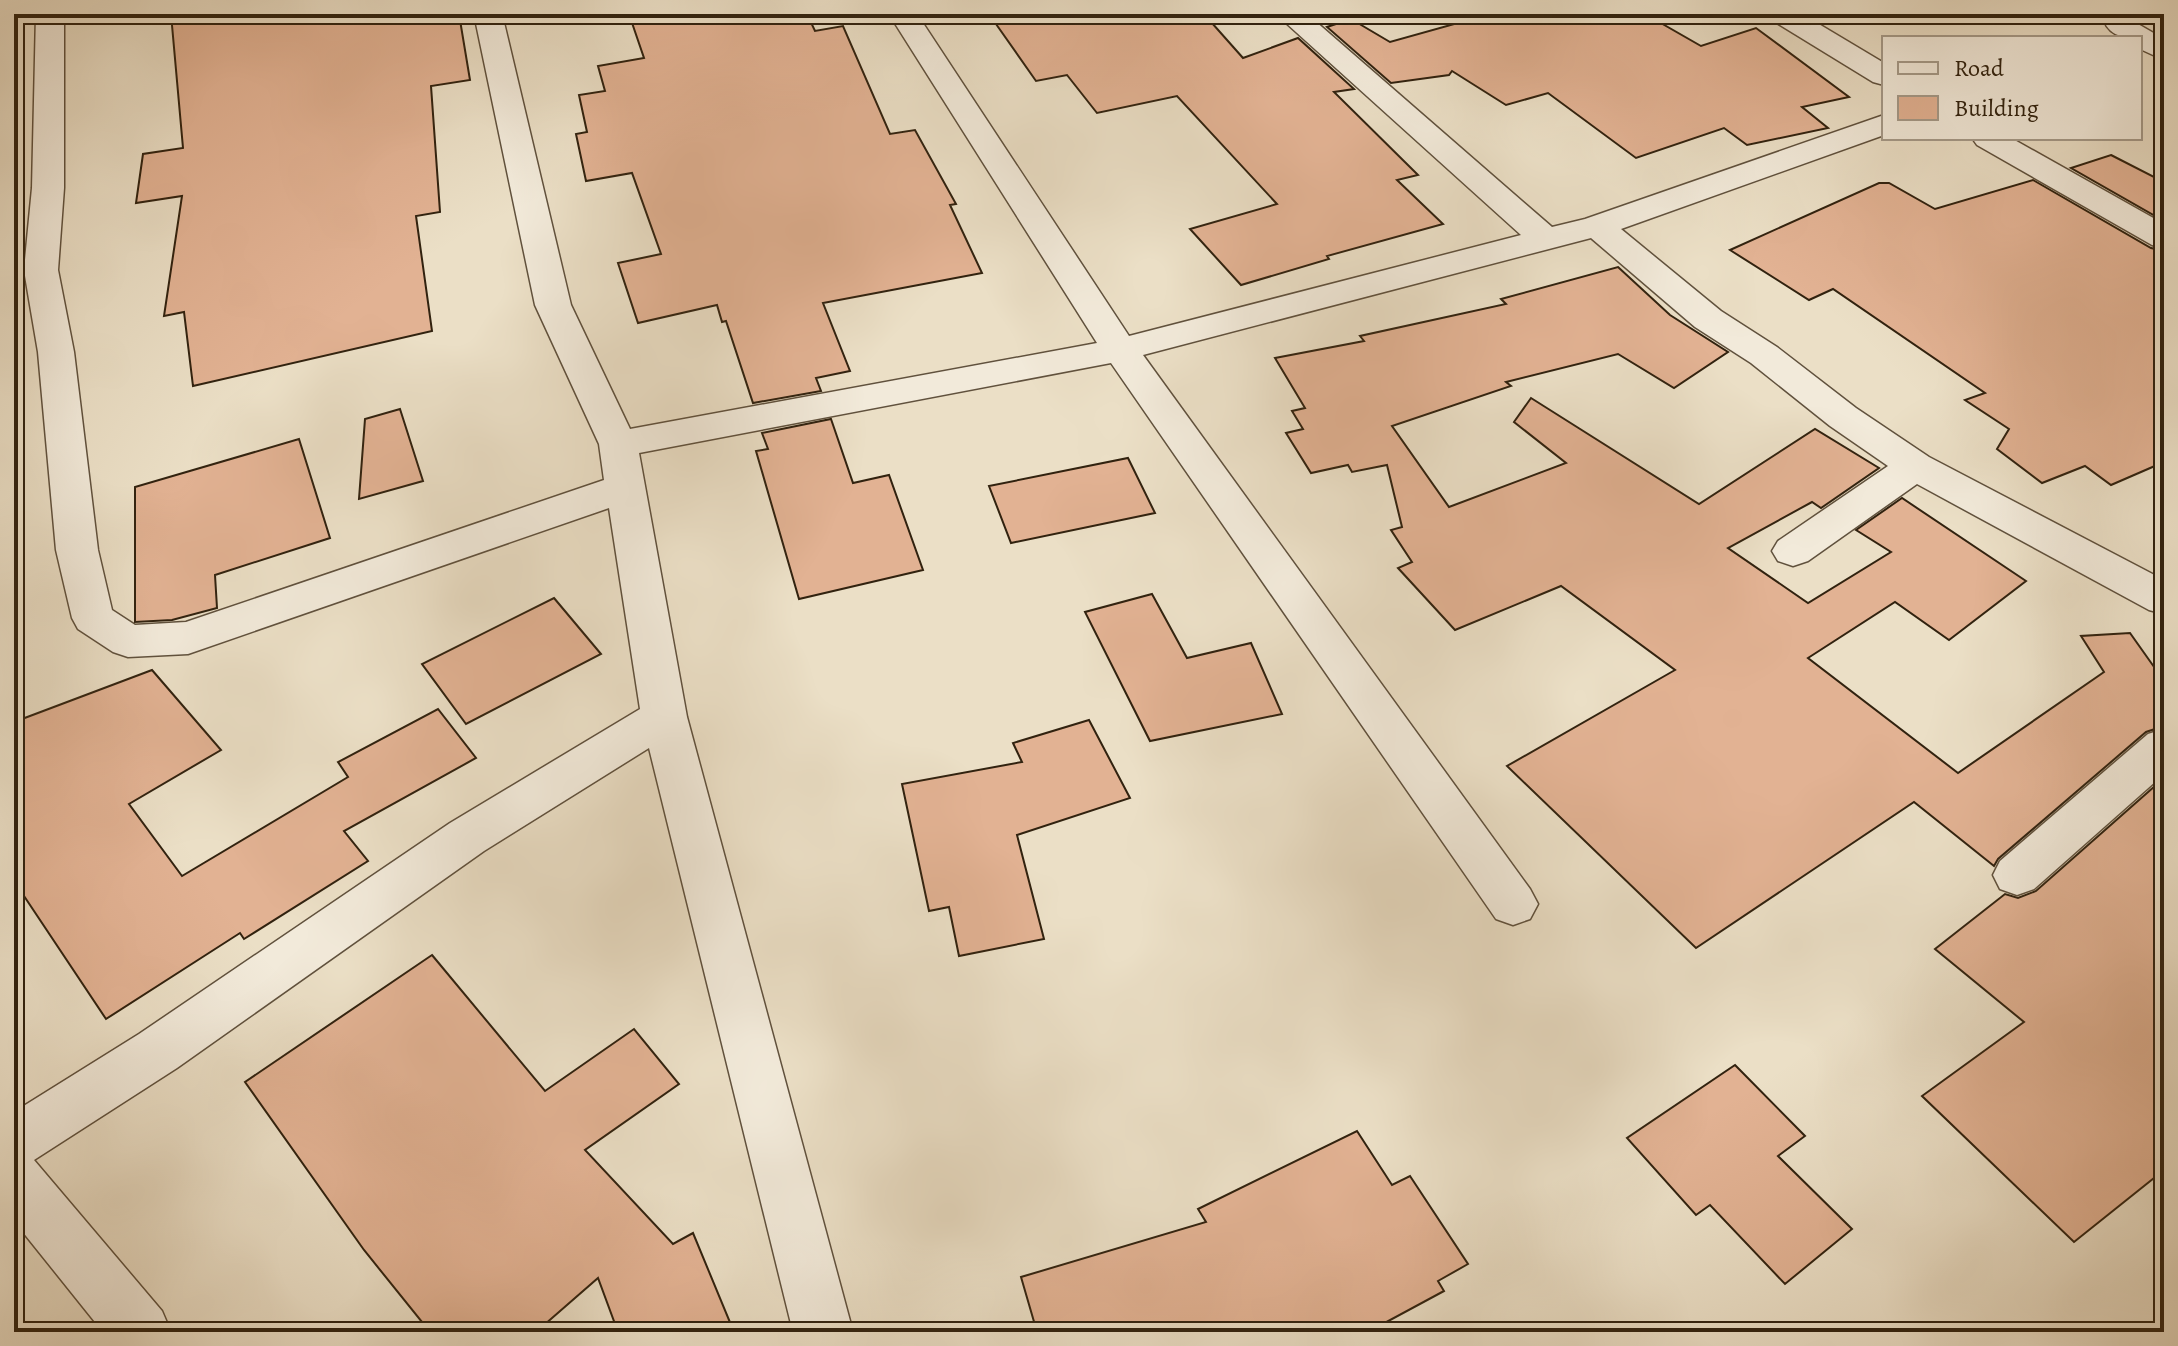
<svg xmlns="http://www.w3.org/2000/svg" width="2178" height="1346" font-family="Alegreya,serif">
	<rect width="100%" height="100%" fill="#ebdfc6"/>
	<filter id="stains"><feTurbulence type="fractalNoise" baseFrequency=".0025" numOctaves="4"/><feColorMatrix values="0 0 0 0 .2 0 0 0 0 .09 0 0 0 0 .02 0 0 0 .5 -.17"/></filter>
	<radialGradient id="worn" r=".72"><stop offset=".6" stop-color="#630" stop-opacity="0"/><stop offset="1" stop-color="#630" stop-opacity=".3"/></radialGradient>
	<g fill="#e2b293" stroke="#31220f" stroke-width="2">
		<path d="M 171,14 L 459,14 L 470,80 L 431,86 L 440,212 L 416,216 L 432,331 L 193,386 L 184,312 L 164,316 L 182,196 L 136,203 L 143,154 L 183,148 Z"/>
		<path d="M 629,14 L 807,14 L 815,31 L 843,26 L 890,134 L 915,130 L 956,204 L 950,205 L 982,273 L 823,303 L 850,371 L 816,378 L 821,391 L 753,403 L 726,321 L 722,322 L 717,305 L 638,323 L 618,263 L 661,254 L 632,173 L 586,181 L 576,134 L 587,132 L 579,95 L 605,91 L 598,66 L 644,58 Z"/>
		<path d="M 1049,14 L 1204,14 L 1243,58 L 1298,38 L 1354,89 L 1334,92 L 1418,175 L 1397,180 L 1443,224 L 1327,256 L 1329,259 L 1241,285 L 1190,229 L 1277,204 L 1177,96 L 1097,113 L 1067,75 L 1036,81 L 996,24 Z"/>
		<path d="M 1490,14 L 1645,14 L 1701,46 L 1756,28 L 1849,97 L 1802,107 L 1828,128 L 1747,145 L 1724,128 L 1636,158 L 1548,93 L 1506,105 L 1452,71 L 1449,75 L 1391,83 L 1327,27 L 1351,19 L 1390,42 Z"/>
		<path d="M 2111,155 L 2164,182 L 2164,221 L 2071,168 Z"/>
		<path d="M 2033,180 L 2151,248 L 2164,251 L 2164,462 L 2111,485 L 2085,466 L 2042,483 L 1997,449 L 2009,429 L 1965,400 L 1985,393 L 1833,289 L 1809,300 L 1730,250 L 1879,183 L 1889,183 L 1935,209 Z"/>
		<path d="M 1618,267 L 1670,315 L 1728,352 L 1674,388 L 1618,354 L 1506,382 L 1511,386 L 1392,426 L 1449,507 L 1566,463 L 1514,422 L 1531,398 L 1699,504 L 1815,429 L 1879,468 L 1821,508 L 1812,502 L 1728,548 L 1808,603 L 1891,552 L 1856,530 L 1902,498 L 2026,581 L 1949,640 L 1895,602 L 1808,658 L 1958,773 L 2104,672 L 2081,636 L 2130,633 L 2164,681 L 2164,726 L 2146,732 L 1998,859 L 1994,866 L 1914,802 L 1696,948 L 1507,766 L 1675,670 L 1561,586 L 1455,630 L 1398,568 L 1412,562 L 1391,530 L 1402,527 L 1387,465 L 1352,472 L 1348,465 L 1311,473 L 1286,433 L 1303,429 L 1292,411 L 1305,408 L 1275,358 L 1364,341 L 1360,336 L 1506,304 L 1501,299 Z"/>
		<path d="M 400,409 L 423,481 L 359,499 L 365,419 Z"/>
		<path d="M 831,419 L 853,483 L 889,475 L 923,570 L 799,599 L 756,451 L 768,449 L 762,433 Z"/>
		<path d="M 299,439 L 330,538 L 215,575 L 217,608 L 172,620 L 135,622 L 135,487 Z"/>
		<path d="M 1128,458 L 1155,513 L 1011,543 L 989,486 Z"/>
		<path d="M 1152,594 L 1187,658 L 1251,643 L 1282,714 L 1150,741 L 1085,612 Z"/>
		<path d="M 554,598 L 601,654 L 466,724 L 422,664 Z"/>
		<path d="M 152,670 L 221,750 L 129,804 L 182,876 L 348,777 L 338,762 L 438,709 L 476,758 L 344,831 L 368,861 L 244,939 L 240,933 L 106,1019 L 14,881 L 14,722 Z"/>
		<path d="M 1089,720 L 1130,798 L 1017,835 L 1044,939 L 959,956 L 949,907 L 929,911 L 902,784 L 1022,762 L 1013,743 Z"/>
		<path d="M 2164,778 L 2164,1170 L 2074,1242 L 1922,1096 L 2024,1022 L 1935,949 L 2005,894 L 2018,898 L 2036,891 Z"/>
		<path d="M 432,955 L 545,1091 L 634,1029 L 679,1084 L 585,1150 L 673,1244 L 693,1233 L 734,1332 L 618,1332 L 598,1278 L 536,1332 L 430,1332 L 364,1250 L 245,1082 Z"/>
		<path d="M 1735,1065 L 1805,1136 L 1778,1156 L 1852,1229 L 1785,1284 L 1710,1205 L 1696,1215 L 1627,1138 Z"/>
		<path d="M 1357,1131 L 1392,1185 L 1410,1176 L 1468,1264 L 1438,1281 L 1444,1291 L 1368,1332 L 1037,1332 L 1021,1277 L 1206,1222 L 1198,1209 Z"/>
	</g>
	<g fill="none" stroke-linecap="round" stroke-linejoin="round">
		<defs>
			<g id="minor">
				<path d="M 36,14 L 64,14 L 64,188 L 58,270 L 74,352 L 98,550 L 112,610 L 135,625 L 186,622 L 604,480 L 599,444 L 535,305 L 474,14 L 502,14 L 571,305 L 630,429 L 1097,343 L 889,14 L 917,14 L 1129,336 L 1521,235 L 1276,14 L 1307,14 L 1552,227 L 1585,219 L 1884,115 L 1884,135 L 1621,229 L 1721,311 L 1777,347 L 1856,408 L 1929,457 L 2164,580 L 2164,614 L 2149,610 L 1917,484 L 1808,561 L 1793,566 L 1778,561 L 1772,551 L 1778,541 L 1888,466 L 1830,426 L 1751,363 L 1695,327 L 1591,238 L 1143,355 L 1530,889 L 1538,904 L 1530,919 L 1513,925 L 1496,919 L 1111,363 L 639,453 L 687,717 L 853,1332 L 793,1332 L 649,748 L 484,851 L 177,1068 L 34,1160 L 162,1311 L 171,1332 L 103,1332 L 14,1221 L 14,1112 L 139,1034 L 450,823 L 640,709 L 609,508 L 188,654 L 128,657 L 113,652 L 78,629 L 72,618 L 56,550 L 38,352 L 24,270 L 32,188 Z"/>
				<path d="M 1768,14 L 1802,14 L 1884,63 L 1884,85 L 1873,82 L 1772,20 Z"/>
				<path d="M 2102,14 L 2130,14 L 2131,20 L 2164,39 L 2164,60 L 2140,49 L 2140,38 C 2121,38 2106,35 2102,14 Z"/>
				<path d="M 1972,138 L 2011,138 L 2164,224 L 2164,248 L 2152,245 L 1977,145 Z"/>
				<path d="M 2164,729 L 2164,774 L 2034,889 L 2017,895 L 2000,889 L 1993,875 L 2000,861 L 2148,734 Z"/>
			</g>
		</defs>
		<use href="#minor" stroke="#60513d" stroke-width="3"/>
		<use href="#minor" fill="#f2eada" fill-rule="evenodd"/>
	</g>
	<rect width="2178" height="1346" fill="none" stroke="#ebdfc6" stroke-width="48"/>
	<rect x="16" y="16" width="2146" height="1314" fill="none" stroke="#31220f" stroke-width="4"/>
	<rect x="24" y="24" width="2130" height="1298" fill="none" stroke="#31220f" stroke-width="2"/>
	<rect x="1882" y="36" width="260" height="104" fill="#f2eada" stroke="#a59a89" stroke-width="2"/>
	<rect x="1898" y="62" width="40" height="12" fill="#f2eada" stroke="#a59a89" stroke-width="2"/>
	<text x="1954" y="76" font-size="24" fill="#31220f">Road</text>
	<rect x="1898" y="96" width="40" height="24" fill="#e2b293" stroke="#a59a89" stroke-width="2"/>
	<text x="1954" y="116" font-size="24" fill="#31220f">Building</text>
	<rect width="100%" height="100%" filter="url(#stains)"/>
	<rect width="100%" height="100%" fill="url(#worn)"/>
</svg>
